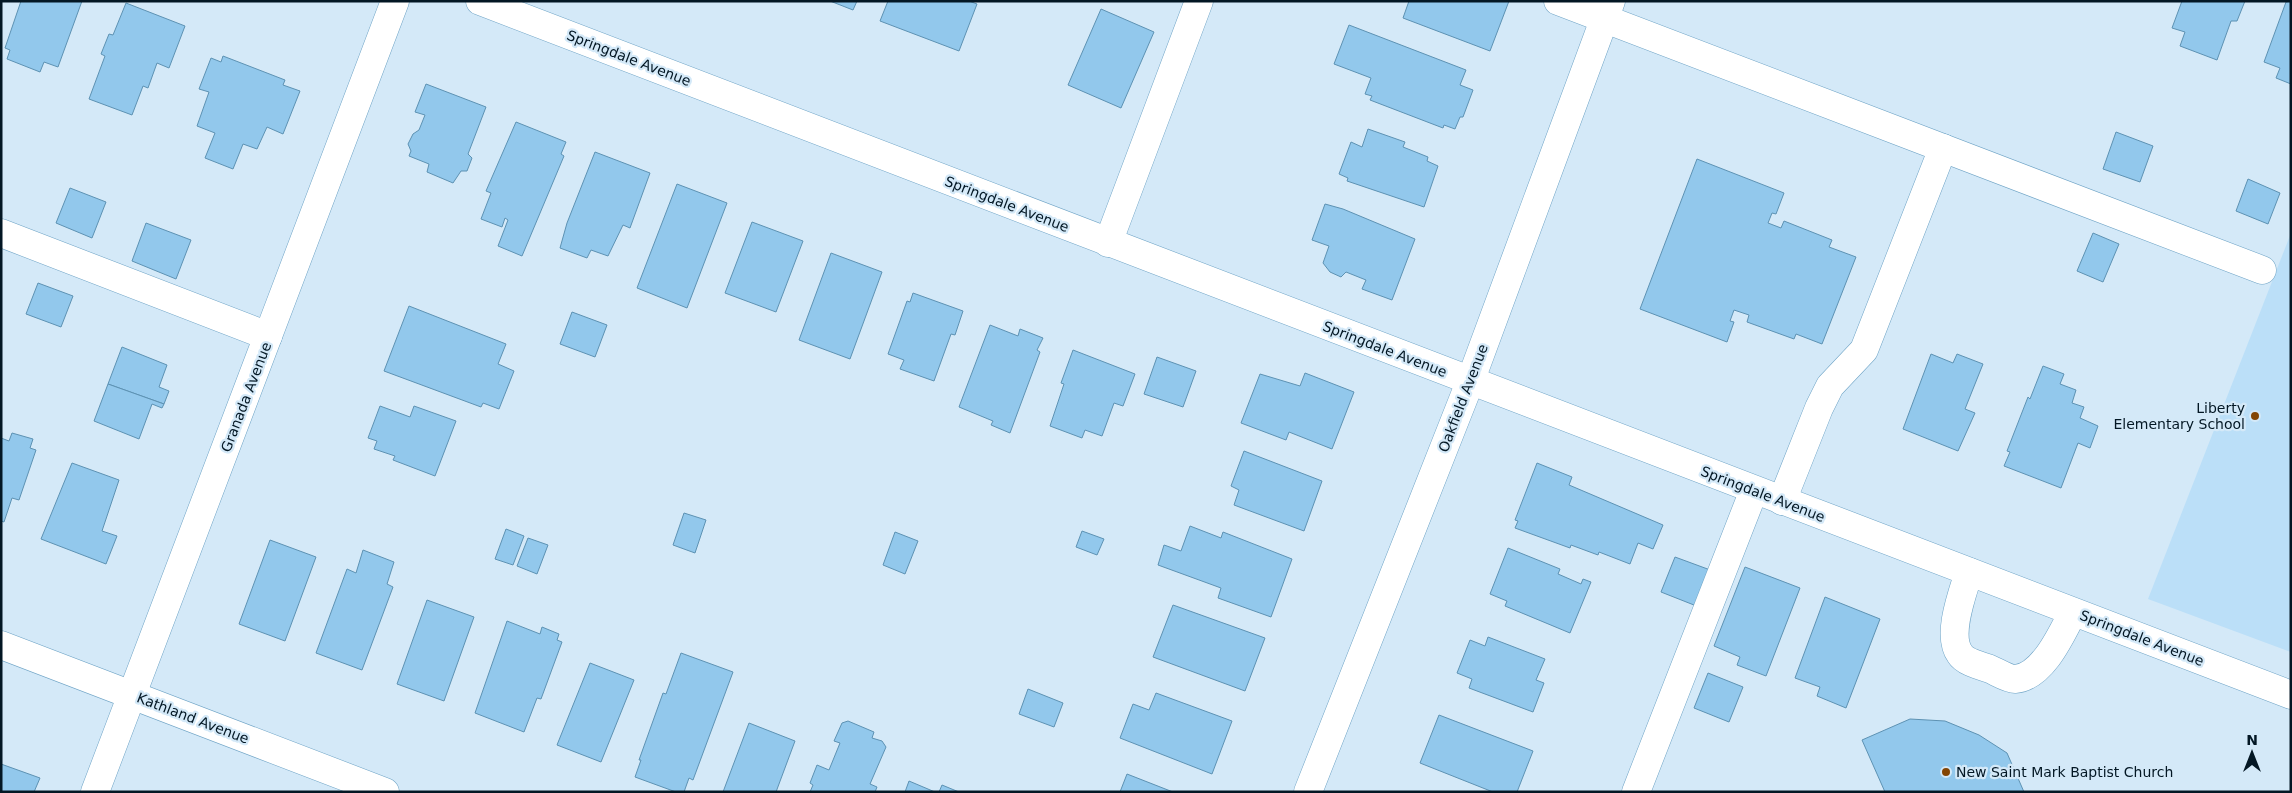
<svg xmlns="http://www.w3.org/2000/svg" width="2292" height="793" font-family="'DejaVu Sans',sans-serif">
	<rect width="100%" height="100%" fill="#d4e9f8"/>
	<path fill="#bbdff8" d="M 2291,233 L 2291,652 L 2148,599 Z"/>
	<g fill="#92c8ec" stroke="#5d92b3">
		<path d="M 21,1 L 82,1 L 58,67 L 44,62 L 40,72 L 7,59 L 10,50 L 5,48 Z"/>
		<path d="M 830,1 L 857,1 L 853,10 Z"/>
		<path d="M 888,1 L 969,1 L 977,4 L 959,51 L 880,21 Z"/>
		<path d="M 1409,1 L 1509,1 L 1490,51 L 1403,18 Z"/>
		<path d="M 2182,1 L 2245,1 L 2237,21 L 2231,21 L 2217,60 L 2180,46 L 2185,32 L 2172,28 Z"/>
		<path d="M 2291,1 L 2291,84 L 2276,78 L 2280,68 L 2264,62 L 2286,2 Z"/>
		<path d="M 126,3 L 185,26 L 169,68 L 157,63 L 148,88 L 143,86 L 132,115 L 89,99 L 105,56 L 101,54 L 109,34 L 113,35 Z"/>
		<path d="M 1101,9 L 1154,32 L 1121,108 L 1068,85 Z"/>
		<path d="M 1349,25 L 1466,70 L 1460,85 L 1473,90 L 1463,117 L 1460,117 L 1455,129 L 1444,125 L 1443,128 L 1370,100 L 1372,96 L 1365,94 L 1371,78 L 1334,64 Z"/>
		<path d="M 223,56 L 285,80 L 283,85 L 300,91 L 283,134 L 267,127 L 257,149 L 243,144 L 233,169 L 205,158 L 215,133 L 197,126 L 209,92 L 199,89 L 211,58 L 221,62 Z"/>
		<path d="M 426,84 L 486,107 L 468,154 L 472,158 L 467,171 L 461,171 L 453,183 L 427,172 L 429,164 L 409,156 L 411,151 L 408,144 L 413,134 L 419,130 L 425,115 L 415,112 Z"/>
		<path d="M 516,122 L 566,142 L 561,154 L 564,156 L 522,256 L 498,246 L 508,220 L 505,218 L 502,227 L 481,219 L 491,193 L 486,191 Z"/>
		<path d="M 1368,129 L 1405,142 L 1403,147 L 1428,157 L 1427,161 L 1438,166 L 1424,207 L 1347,181 L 1348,178 L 1339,174 L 1351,142 L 1362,147 Z"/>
		<path d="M 2116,132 L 2153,146 L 2140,182 L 2103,169 Z"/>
		<path d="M 595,152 L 650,173 L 630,228 L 623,225 L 608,256 L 591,250 L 587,258 L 560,248 L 567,223 Z"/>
		<path d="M 1697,159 L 1784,193 L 1776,214 L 1772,213 L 1768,223 L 1781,228 L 1784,221 L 1832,240 L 1829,247 L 1856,257 L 1822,344 L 1796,334 L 1794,339 L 1747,322 L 1749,315 L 1734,310 L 1730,321 L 1734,322 L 1727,342 L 1640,309 Z"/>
		<path d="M 2248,179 L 2280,193 L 2268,224 L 2236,211 Z"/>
		<path d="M 677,184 L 727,203 L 687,308 L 637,288 Z"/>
		<path d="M 70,188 L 106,202 L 92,238 L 56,223 Z"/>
		<path d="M 1325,204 L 1343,209 L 1415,239 L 1392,300 L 1362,289 L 1366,280 L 1346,272 L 1341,277 L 1330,272 L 1323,263 L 1329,246 L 1312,240 Z"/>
		<path d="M 752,222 L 803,241 L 776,312 L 725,293 Z"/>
		<path d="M 146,223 L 191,240 L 176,279 L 132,261 Z"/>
		<path d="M 2093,233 L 2119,244 L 2103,282 L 2077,271 Z"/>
		<path d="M 831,253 L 882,272 L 850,359 L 799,340 Z"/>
		<path d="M 38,283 L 73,296 L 61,327 L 26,314 Z"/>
		<path d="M 913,293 L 963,311 L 955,335 L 951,334 L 934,381 L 900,369 L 904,360 L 888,354 L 907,301 L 910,302 Z"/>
		<path d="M 409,306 L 506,344 L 498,364 L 514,371 L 499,409 L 483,403 L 481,407 L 384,371 Z"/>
		<path d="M 572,312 L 607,325 L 595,357 L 560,344 Z"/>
		<path d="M 990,325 L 1018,336 L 1020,329 L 1043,338 L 1037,350 L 1040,352 L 1010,433 L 991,425 L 993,421 L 959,407 Z"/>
		<path d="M 122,347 L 167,365 L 159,387 L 169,391 L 164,404 L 108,384 Z"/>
		<path d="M 1073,350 L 1135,374 L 1123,406 L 1114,403 L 1102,436 L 1085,430 L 1082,438 L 1050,426 L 1064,384 L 1061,383 Z"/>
		<path d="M 1931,354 L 1953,363 L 1957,354 L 1983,364 L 1965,409 L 1975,413 L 1958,451 L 1903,429 Z"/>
		<path d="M 1157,357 L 1196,371 L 1183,407 L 1144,394 Z"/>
		<path d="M 2043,366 L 2064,374 L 2060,384 L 2076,390 L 2072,403 L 2084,407 L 2080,418 L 2098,426 L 2090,448 L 2078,443 L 2061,488 L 2004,466 L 2010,452 L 2007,451 L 2028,397 L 2030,399 Z"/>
		<path d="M 1305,373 L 1354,392 L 1332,449 L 1289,432 L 1286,440 L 1241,423 L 1260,374 L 1300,386 Z"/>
		<path d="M 108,384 L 164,404 L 162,408 L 152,404 L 139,439 L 94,421 Z"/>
		<path d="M 380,406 L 410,417 L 414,406 L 456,421 L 435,476 L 393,460 L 395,456 L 374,449 L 377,441 L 368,438 Z"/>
		<path d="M 12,433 L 33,439 L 30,448 L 36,450 L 19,500 L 12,498 L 4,522 L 1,521 L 1,438 L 9,441 Z"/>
		<path d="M 1244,451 L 1322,481 L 1304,531 L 1234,505 L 1239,490 L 1231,486 Z"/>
		<path d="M 72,463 L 119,480 L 102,531 L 117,536 L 106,564 L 41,539 Z"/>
		<path d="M 1537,463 L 1572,477 L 1569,485 L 1663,525 L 1653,549 L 1638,543 L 1630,564 L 1599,552 L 1598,555 L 1571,545 L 1570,548 L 1515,528 L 1518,521 L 1515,520 Z"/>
		<path d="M 684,513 L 706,520 L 695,553 L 673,545 Z"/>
		<path d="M 1190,526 L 1221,538 L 1223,532 L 1292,559 L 1271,617 L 1218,598 L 1221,588 L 1158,565 L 1164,545 L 1181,551 Z"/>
		<path d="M 506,529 L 524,536 L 513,565 L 495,559 Z"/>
		<path d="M 1082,531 L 1104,539 L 1097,555 L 1076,547 Z"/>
		<path d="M 895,532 L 918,541 L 905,574 L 883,565 Z"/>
		<path d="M 528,538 L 548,545 L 537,574 L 517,566 Z"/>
		<path d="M 270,540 L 316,557 L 285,641 L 239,624 Z"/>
		<path d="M 1508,548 L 1560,569 L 1558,574 L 1581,584 L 1583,579 L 1591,582 L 1570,633 L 1505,606 L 1507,601 L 1490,594 Z"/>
		<path d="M 363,550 L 394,562 L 387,584 L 393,587 L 362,670 L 316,653 L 347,569 L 356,573 Z"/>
		<path d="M 1675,557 L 1713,571 L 1699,607 L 1661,592 Z"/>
		<path d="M 1745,567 L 1800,588 L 1766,676 L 1737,665 L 1740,657 L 1714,646 Z"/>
		<path d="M 1825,597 L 1880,619 L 1846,708 L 1817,696 L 1820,687 L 1795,678 Z"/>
		<path d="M 427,600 L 474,617 L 444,701 L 397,684 Z"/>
		<path d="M 1173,605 L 1265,638 L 1245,691 L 1153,657 Z"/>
		<path d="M 507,621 L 540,634 L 542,627 L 559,634 L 557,640 L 562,642 L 541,699 L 537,698 L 524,732 L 475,713 Z"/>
		<path d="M 1488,637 L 1545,659 L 1536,680 L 1544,683 L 1533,712 L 1469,688 L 1472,679 L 1457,673 L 1470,640 L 1485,646 Z"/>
		<path d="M 681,653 L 733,672 L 693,780 L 689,778 L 684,792 L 676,792 L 635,777 L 641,760 L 639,760 L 663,693 L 666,694 Z"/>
		<path d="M 590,663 L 634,680 L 601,762 L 557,745 Z"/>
		<path d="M 1708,673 L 1743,687 L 1729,722 L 1694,708 Z"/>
		<path d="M 1028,689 L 1063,703 L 1054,727 L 1019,714 Z"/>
		<path d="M 1156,693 L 1232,721 L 1212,774 L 1120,738 L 1133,704 L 1149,710 Z"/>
		<path d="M 1439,715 L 1533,751 L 1517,792 L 1493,792 L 1420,763 Z"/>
		<path d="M 1910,719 L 1945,721 L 1979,735 L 2007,753 L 2024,792 L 1885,792 L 1862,740 Z"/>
		<path d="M 848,721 L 874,732 L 872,738 L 882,741 L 886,747 L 870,784 L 877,787 L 875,792 L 810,792 L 813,785 L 810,783 L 817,765 L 829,770 L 840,743 L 834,741 L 842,723 Z"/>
		<path d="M 749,723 L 795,741 L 776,792 L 723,792 Z"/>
		<path d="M 1,764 L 40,778 L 34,792 L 1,792 Z"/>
		<path d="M 1127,774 L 1173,792 L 1120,792 Z"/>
		<path d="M 909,781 L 935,792 L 905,792 Z"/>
		<path d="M 942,785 L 959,792 L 939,792 Z"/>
	</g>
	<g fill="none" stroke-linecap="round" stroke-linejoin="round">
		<defs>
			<g id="minor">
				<path d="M 480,1 L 2291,695"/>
				<path d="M 1558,1 L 2262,270"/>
				<path d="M 1,233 L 268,336"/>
				<path d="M 1108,243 L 1199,1"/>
				<path d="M 1782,501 L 1819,408 L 1830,386 L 1864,350 L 1943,148"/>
				<path d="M 1969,572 C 1963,592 1946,635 1960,654 C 1965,662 1981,666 1990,669 C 1997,672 2008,679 2015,679 C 2043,677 2062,633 2073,612"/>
				<path d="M 1,645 L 385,792"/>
				<path d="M 95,792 L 395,1"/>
				<path d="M 1308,792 L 1470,382 L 1611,1"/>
				<path d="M 1636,792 L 1754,490"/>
			</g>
		</defs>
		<use href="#minor" stroke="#6fa4c6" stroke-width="29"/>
		<use href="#minor" stroke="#fff" stroke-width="28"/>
	</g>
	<g fill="#834504" stroke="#d4e9f8" stroke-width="2">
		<circle cx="2255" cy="416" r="5"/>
		<circle cx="1946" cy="772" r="5"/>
	</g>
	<g text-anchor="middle" stroke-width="4.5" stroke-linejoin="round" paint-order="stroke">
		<g font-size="14" fill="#031724" stroke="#d4e9f8">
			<text transform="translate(629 58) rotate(21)" y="5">Springdale Avenue</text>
			<text transform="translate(1007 204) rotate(21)" y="5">Springdale Avenue</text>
			<text transform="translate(1385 349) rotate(21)" y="5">Springdale Avenue</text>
			<text transform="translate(246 397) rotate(-69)" y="5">Granada Avenue</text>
			<text transform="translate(1463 398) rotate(-69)" y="5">Oakfield Avenue</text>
			<text transform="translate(1763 494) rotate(21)" y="5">Springdale Avenue</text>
			<text transform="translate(2142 638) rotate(21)" y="5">Springdale Avenue</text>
			<text transform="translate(193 718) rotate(21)" y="5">Kathland Avenue</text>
		</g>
		<g font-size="14" fill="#031724" stroke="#d4e9f8" text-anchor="end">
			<text x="2245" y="413">Liberty<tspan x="2245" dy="16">Elementary School</tspan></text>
			<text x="1956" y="777" text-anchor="start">New Saint Mark Baptist Church</text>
		</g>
	</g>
	<rect width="2292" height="793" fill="none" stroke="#031724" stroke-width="5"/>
	<g transform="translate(2252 753)" stroke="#d4e9f8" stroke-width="4" paint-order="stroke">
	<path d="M0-4L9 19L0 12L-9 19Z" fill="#031724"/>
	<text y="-8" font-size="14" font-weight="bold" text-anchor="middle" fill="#031724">N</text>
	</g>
</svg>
